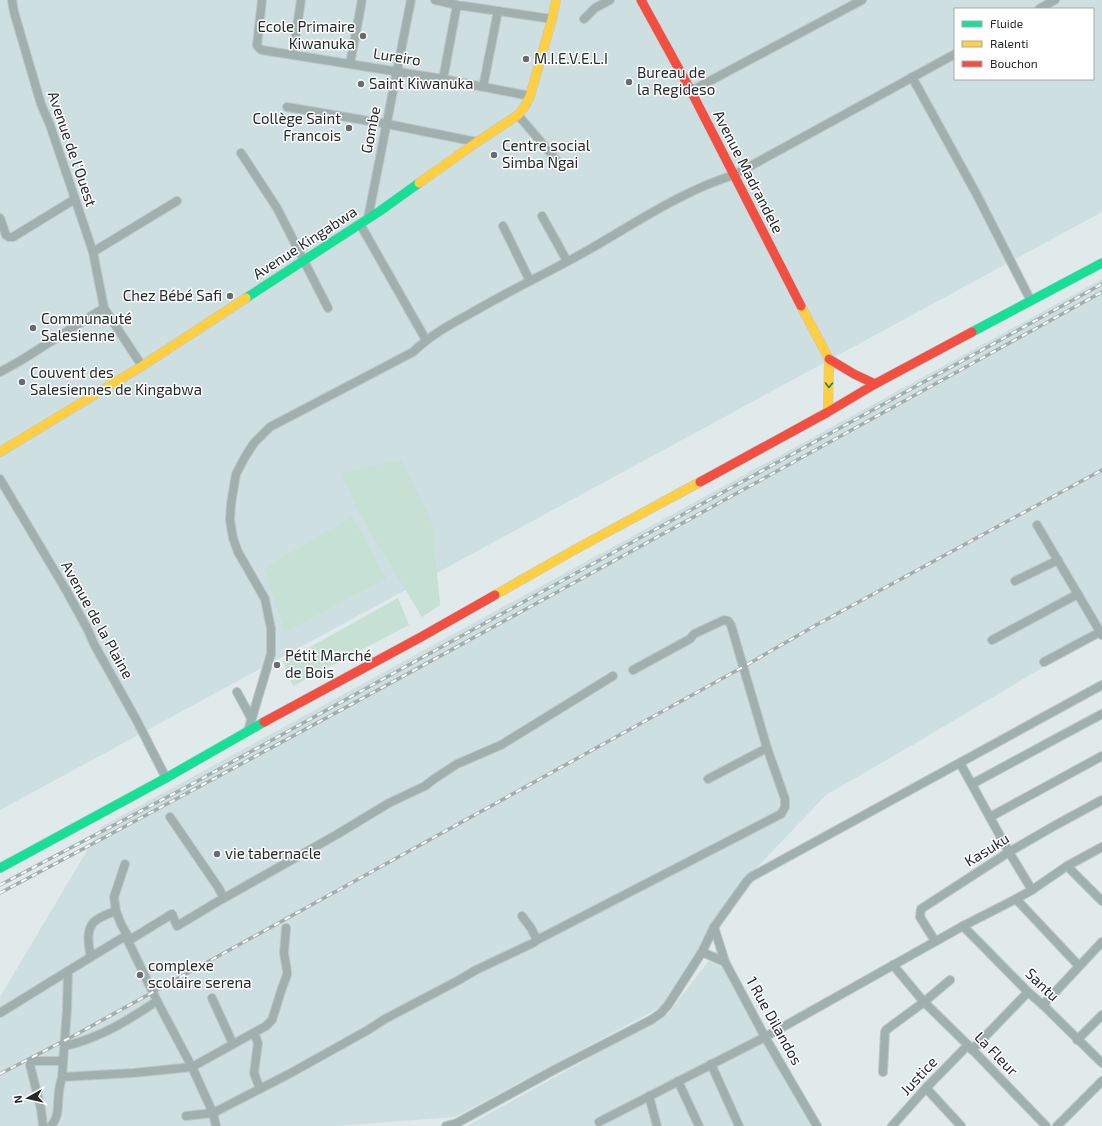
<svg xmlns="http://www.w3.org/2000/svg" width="1102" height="1126" font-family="'Exo 2',sans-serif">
	<rect width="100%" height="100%" fill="#e0eaeb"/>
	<g fill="#cddfe1" fill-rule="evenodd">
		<path d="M 0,0 L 1102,0 L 1102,212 L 0,810 ZM 955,9 L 1093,9 L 1093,79 L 955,79 Z"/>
		<path d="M 1102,279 L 1102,632 L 916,743 L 826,795 L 750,875 L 661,1007 L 455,1117 L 337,1126 L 0,1126 L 0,997 L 101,827 Z"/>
		<path d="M 720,946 L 812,1126 L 467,1126 L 668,1014 Z"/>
	</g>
	<g fill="#c6e0d3">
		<path d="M 401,460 L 432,523 L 440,605 L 422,617 L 356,507 L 342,473 Z"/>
		<path d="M 352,517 L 386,578 L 285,632 L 264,568 Z"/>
		<path d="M 398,598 L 409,625 L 293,686 L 283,662 Z"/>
	</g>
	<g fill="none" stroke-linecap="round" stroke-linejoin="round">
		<defs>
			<g id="street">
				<path d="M 12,0 L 14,12 L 41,104 L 50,125 L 93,252 L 104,308 L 142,366"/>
				<path d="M 262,0 L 257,45 L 259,48 L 262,50 L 443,79 L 530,96"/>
				<path d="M 435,0 L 457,5 L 552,19"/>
				<path d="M 1039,9 L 1055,0"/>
				<path d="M 584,19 L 595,8 L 610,0"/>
				<path d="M 293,54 L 301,0"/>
				<path d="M 350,64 L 362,0"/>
				<path d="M 912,77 L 977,195 L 1031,301"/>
				<path d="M 443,79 L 457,5"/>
				<path d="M 483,87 L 498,11"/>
				<path d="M 691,91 L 862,0"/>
				<path d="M 287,107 L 387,124 L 477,142"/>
				<path d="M 518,115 L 559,163"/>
				<path d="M 241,153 L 277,208 L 328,308"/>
				<path d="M 542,216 L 567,261"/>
				<path d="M 0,218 L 6,235 L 9,237 L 13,237 L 75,199"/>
				<path d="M 368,218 L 411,0"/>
				<path d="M 360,224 L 426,340"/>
				<path d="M 503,226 L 530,281"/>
				<path d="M 93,252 L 177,201"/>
				<path d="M 0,372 L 20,361 L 104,308"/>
				<path d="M 0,479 L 66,590 L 88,630 L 94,644 L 137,721 L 166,778"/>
				<path d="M 1037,525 L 1102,635"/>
				<path d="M 1015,581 L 1058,560"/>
				<path d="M 992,640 L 1078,594"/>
				<path d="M 1044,662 L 1100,632"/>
				<path d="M 237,692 L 251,718"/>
				<path d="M 248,731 L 271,654 L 271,629 L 265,599 L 238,552 L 233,538 L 230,520 L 231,504 L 236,474 L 245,457 L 254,443 L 270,427 L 413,352 C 432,334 451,324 473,312 C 509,291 547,273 583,253 C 631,226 681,191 734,175 L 955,54"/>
				<path d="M 960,763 L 1009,852 L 1032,890"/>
				<path d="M 708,779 L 767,748"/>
				<path d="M 972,784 L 1059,737 L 1102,714"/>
				<path d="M 170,817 L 218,887 L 224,898"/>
				<path d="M 990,817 L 1102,756"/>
				<path d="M 125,864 L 114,897 L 116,911 L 121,924 L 127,935 L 128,941 L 157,1001 L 192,1067 L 213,1113 L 216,1126"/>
				<path d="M 1067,866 L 1102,901"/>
				<path d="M 1016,899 L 1079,966"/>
				<path d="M 963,926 L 1028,992 L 1043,1005 L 1102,1063"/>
				<path d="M 714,927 L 725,962 L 765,1037 L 817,1126"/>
				<path d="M 537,940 L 781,814 L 785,807 L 785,799 L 767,748 L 731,625 L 728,621 L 724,620 L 694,634 L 690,639 L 633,670"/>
				<path d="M 128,941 L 172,914 L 177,926 L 217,902 L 336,835 L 389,803 L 425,786 L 434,779 L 457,764 L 501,745 L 613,676"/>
				<path d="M 935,941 L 920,917 L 921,909 L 1009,852 L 1054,826 L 1102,800"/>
				<path d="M 702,952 L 725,962"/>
				<path d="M 91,957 C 88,944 85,926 98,919 C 104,915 110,913 116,911"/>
				<path d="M 893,965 L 924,1002 L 968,1045 L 1046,1126"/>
				<path d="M 212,998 L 233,1044"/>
				<path d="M 1043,1005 L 1102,942"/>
				<path d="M 0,1013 L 68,971"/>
				<path d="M 254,1033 L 258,1043 L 254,1073 L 260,1089"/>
				<path d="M 1077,1040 L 1102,1015"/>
				<path d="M 65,1046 C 100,1038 127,1021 157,1001"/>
				<path d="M 972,1050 L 1028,992"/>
				<path d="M 711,1064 L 739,1126"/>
				<path d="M 883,1072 L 885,1032 L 886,1030 L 924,1002 L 950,980"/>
				<path d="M 62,1077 L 67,1009 L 68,971 L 127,935"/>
				<path d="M 678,1081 L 699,1126"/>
				<path d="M 926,1088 L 961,1126"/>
				<path d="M 649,1096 L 657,1126"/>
				<path d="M 186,1116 L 213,1113 L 289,1074 L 368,1030 L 385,1019 L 459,980 L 476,970 L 533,943 L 537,940 L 531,928 L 522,916"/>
				<path d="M 599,1122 L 765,1037 L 963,926 L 1016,899 L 1032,890 L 1067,866 L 1102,847"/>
				<path d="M 43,1126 L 41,1109 L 30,1065 L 31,1062 L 33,1061 L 63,1061"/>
				<path d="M 51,1126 C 60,1116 57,1105 59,1092 C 59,1087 61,1082 62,1077 L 133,1073 L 192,1067 L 266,1026 L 272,1020 L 282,988 L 287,975 L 287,971 L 284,953 L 286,928"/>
				<path d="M 446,1126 L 457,1123 L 552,1071 L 651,1020 L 661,1013 L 668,1005 L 702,952 L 714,927 L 747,881 L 751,877 L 1102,685"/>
				<path d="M 892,1126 L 926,1088 L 968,1045"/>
				<path d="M 1057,1126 L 1102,1081"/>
			</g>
			<g id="fast">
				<path d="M 246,298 L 380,211 L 419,183"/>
				<path d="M 972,332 L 1102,263"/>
				<path d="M 0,868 L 166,778 L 264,722"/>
			</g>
			<g id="slow">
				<path d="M 419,183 L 477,142 L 518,115 L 525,106 L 530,96 L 552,19 L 556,0"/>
				<path d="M 801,306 L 829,359 L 828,412"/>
				<path d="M 0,452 L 142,366 L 246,298"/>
				<path d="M 495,595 L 576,549 L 700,482"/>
			</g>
			<g id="jam">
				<path d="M 641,0 L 691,91 L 801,306"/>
				<path d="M 829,359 L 854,374 L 875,384"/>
				<path d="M 700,482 L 828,412 L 875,384 L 972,332"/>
				<path d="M 264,722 L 421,637 L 495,595"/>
			</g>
		</defs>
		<use href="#street" stroke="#bfc6c7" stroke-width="10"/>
		<use href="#fast" stroke="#bfc6c7" stroke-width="10"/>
		<use href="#slow" stroke="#bfc6c7" stroke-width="10"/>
		<use href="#jam" stroke="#bfc6c7" stroke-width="10"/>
		<use href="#street" stroke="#a0b0af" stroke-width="8"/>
		<use href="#fast" stroke="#16e098" stroke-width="9"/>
		<use href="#slow" stroke="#ffcf43" stroke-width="9"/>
		<use href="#jam" stroke="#f24e42" stroke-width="9"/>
		<defs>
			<g id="rail">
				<path d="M 0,885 L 192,784 L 1102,284"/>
				<path d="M 0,893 C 370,697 735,494 1102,292"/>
				<path d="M 0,1074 L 77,1034 L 743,667 L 818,624 L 1102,470"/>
			</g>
		</defs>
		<use href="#rail" stroke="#a2aeac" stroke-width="3.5"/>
		<use href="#rail" stroke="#fff" stroke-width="2" stroke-dasharray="6" stroke-linecap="butt"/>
	</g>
	<defs><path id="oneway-chevron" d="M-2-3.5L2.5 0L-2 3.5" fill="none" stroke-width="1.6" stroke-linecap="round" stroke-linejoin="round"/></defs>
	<use stroke="#1c8461" href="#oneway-chevron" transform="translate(829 385) rotate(91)"/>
	<g fill="#656d6e" stroke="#fff" stroke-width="1.5">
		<circle cx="363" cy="36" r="4"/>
		<circle cx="526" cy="59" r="4"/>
		<circle cx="629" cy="82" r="4"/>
		<circle cx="361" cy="84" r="4"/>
		<circle cx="349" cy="128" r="4"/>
		<circle cx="494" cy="155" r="4"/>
		<circle cx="230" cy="296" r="4"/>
		<circle cx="33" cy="328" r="4"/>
		<circle cx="22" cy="382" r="4"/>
		<circle cx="277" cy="665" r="4"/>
		<circle cx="217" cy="854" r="4"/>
		<circle cx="140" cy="975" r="4"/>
	</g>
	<g text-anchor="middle" stroke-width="3" stroke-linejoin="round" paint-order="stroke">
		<g font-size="15" fill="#23292a" stroke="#fff" text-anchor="start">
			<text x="355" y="32" text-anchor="end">Ecole Primaire<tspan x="355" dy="17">Kiwanuka</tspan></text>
			<text x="534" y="64">M.I.E.V.E.L.I</text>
			<text x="637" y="78">Bureau de<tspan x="637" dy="17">la Regideso</tspan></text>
			<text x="369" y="89">Saint Kiwanuka</text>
			<text x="341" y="124" text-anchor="end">Collège Saint<tspan x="341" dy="17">Francois</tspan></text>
			<text x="502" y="151">Centre social<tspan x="502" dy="17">Simba Ngai</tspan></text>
			<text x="222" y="301" text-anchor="end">Chez Bébé Safi</text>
			<text x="41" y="324">Communauté<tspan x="41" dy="17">Salesienne</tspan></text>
			<text x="30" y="378">Couvent des<tspan x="30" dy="17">Salesiennes de Kingabwa</tspan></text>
			<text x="285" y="661">Pétit Marché<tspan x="285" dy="17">de Bois</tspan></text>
			<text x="225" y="859">vie tabernacle</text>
			<text x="148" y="971">complexe<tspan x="148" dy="17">scolaire serena</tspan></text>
		</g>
		<g font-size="15" fill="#23292a" stroke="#fff">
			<text transform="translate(397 57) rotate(9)" y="5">Lureiro</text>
			<text transform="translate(371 130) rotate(-79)" y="5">Gombe</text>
			<text transform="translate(72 149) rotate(71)" y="5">Avenue de l'Ouest</text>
			<text transform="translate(748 172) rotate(63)" y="5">Avenue Madrandele</text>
			<text transform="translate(305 243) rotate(-33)" y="5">Avenue Kingabwa</text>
			<text transform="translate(97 620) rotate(61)" y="5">Avenue de la Plaine</text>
			<text transform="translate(987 850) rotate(-32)" y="5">Kasuku</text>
			<text transform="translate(1042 985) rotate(44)" y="5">Santu</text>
			<text transform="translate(774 1021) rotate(61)" y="5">1 Rue Dilandos</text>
			<text transform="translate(996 1054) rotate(46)" y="5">La Fleur</text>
			<text transform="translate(919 1076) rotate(-47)" y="5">Justice</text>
		</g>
	</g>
	<rect x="954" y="8" width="140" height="72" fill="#ffffff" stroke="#a7a9aa"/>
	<rect x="962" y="21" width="20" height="6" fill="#16e098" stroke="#a7a9aa"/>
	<text x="990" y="28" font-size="12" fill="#23292a">Fluide</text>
	<rect x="962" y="41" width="20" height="6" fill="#ffcf43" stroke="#a7a9aa"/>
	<text x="990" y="48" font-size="12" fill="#23292a">Ralenti</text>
	<rect x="962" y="61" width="20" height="6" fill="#f24e42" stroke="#a7a9aa"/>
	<text x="990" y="68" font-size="12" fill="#23292a">Bouchon</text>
	<g transform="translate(28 1098) rotate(262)" stroke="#ffffff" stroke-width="3" paint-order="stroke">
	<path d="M0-3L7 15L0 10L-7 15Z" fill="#23292a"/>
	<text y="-6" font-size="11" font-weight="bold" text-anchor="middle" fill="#23292a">N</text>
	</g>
</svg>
